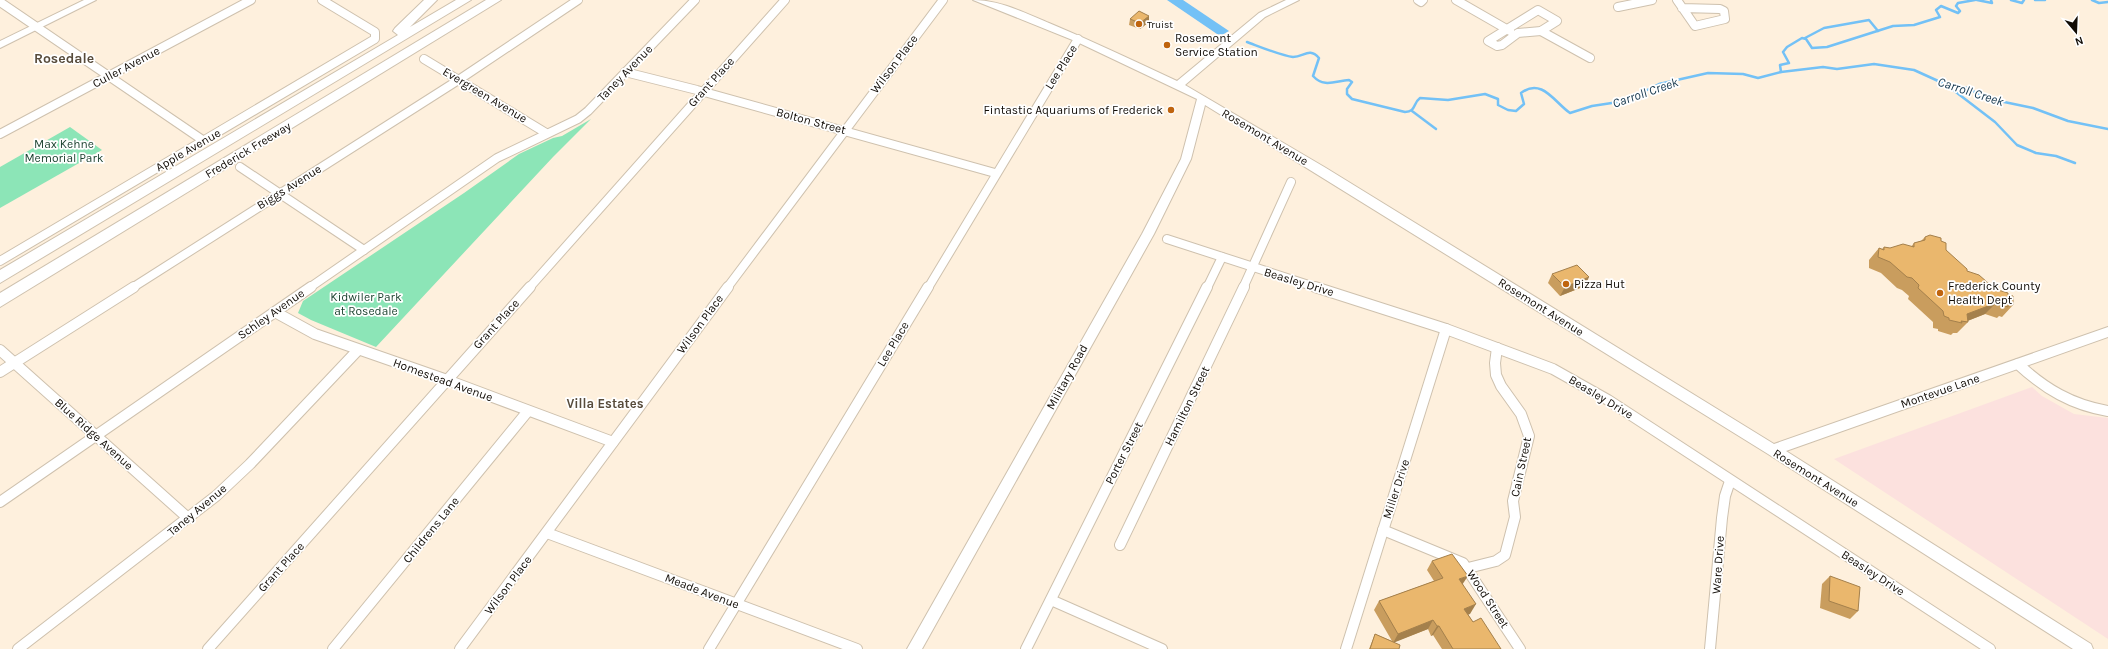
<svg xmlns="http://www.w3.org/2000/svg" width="2108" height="649" font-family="Karla,sans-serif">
	<rect width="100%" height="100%" fill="#fef0dd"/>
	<path fill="#fce1de" d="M 2032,387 L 2042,396 L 2074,414 L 2108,418 L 2108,639 L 1834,459 Z"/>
	<g fill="#8ce5b7">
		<path d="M 591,119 L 553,157 L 376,347 L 311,320 L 298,313 L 303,301 L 464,193 L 519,154 L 553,138 L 562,136 Z"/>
		<path d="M 70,127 L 102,150 L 0,208 L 0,167 Z"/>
	</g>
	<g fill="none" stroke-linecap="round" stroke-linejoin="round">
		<g stroke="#73c1f6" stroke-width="2.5">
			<path d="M 1977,0 L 1992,3 L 1991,0"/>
			<path d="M 2011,0 L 2022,3 L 2024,0"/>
			<path d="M 2035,0 L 2045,0"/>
			<path d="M 2092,0 L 2099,3 L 2108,2"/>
			<path d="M 1805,38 L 1824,28 L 1869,20 L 1878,31"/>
			<path d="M 1247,42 C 1258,46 1282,56 1293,57 C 1304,57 1309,47 1319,58 L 1313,76 C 1324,88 1335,81 1349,80 L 1352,82 L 1347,89 L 1347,94 L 1352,99 L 1405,112 C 1416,112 1413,103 1420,98 L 1448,100 L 1485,94 L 1498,99 L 1498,105 L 1508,110 L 1516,111 L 1524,104 L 1521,93 C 1542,77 1555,103 1570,113 L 1592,106 L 1625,101 L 1659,84 L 1708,73 L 1743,74 L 1758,78 L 1781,72 L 1823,67 L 1837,69 L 1874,64 L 1914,70 L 1947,85 L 1968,88 L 1985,98 L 2033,108 L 2068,121 L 2108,129"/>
			<path d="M 1781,72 L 1780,65 L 1789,63 L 1783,52 L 1787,47 L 1802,38 L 1806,39 L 1812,48 L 1827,47 L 1893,26 L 1914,25 L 1940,17 L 1936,10 L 1941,6 L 1958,13 L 1960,11 L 1956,6 L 1958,3 L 1975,0"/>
			<path d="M 1948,86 L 1995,122 L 2017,145 L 2036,153 L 2056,156 L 2075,163"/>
			<path d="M 1412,111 L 1436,129"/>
		</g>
		<path fill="#73c1f6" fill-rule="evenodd" d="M 1167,0 L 1183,0 L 1229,31 L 1222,35 L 1217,34 Z"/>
		<defs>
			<g id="street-far1">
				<path d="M 1418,0 L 1421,2 L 1423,0"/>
				<path d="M 1456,0 L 1510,31"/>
				<path d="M 1677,0 L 1695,26 L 1725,19 L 1724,11 L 1720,9 L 1682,8"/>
				<path d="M 0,2 L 204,141"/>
				<path d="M 1618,7 L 1652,0"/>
				<path d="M 1538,10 L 1557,21 L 1541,31 L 1518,33 L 1502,45 L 1497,46 L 1488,41 Z"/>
				<path d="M 1541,31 L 1590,58"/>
				<path d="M 424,59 L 546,133"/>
				<path d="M 625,72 L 697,90 L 995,173"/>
				<path d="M 0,134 L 251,0"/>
				<path d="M 240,167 L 364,250"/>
				<path d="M 1167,239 L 1318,288"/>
				<path d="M 0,261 L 375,39 L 375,32 L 322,0"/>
				<path d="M 132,288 L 460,79 L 578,0"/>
				<path d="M 309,288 L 497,158 L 578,119 L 588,111 L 695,0"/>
				<path d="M 529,288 L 785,0"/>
				<path d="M 727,288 L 943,0"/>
				<path d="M 928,288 L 1078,39"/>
				<path d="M 1207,288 L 1222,257"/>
				<path d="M 1243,288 L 1291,182"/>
			</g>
			<g id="street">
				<path d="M 1315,287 L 1446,329 L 1553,369 L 1608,400 L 1990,649"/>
				<path d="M 275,312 L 315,334 L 447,380 L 613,442"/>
				<path d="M 0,350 L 188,518"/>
				<path d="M 2018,364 C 2045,389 2072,405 2108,411"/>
				<path d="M 0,372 L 134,287"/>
				<path d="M 0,502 L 311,287"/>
				<path d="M 1383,530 L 1463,563 L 1520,649"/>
				<path d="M 547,533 L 857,649"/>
				<path d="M 1120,545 L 1244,287"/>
				<path d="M 1468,568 L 1496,561 L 1505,555 L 1515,517 L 1513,501 L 1529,436 L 1521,414 L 1501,386 L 1496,375 L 1495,363 L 1497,348"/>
				<path d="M 1051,600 L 1162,649"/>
				<path d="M 18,649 L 216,496 L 250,464 L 358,350"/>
				<path d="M 208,649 L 530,287"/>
				<path d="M 333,649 L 528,411"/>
				<path d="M 460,649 L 728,287"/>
				<path d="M 709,649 L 928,287"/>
				<path d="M 1026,649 L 1207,287"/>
				<path d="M 1346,649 L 1446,329"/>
				<path d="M 1710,649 L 1722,518 L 1725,496 L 1730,481"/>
			</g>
			<g id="secondary">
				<path d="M 84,0 L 96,0 L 0,48 L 0,41 Z"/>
				<path d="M 973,0 C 1000,0 1025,13 1049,23 C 1092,41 1134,61 1177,81 L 1259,13 L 1286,0 L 1299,0 L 1265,17 L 1185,85 L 1326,168 L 1774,444 L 2108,327 L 2108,337 L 1786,451 L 2091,644 L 2093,649 L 2073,649 L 1768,454 L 1205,105 L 1191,159 L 1154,234 L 922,649 L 907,649 L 1142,234 L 1181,159 L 1197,99 L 1075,41 Z"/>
			</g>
			<g id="highway">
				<path d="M 424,0 L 437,0 L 410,27 L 456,0 L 471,0 L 0,283 L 0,270 L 398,35 L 393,31 L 395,28 Z"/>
				<path d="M 486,0 L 501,0 L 0,307 L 0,293 Z"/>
			</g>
		</defs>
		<use href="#street-far1" stroke="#cec1ae" stroke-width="10"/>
		<use href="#street" stroke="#cec1ae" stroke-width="12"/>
		<use href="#secondary" stroke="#cec1ae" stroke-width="2"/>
		<use href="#highway" stroke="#cec1ae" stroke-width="2"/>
		<use href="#street-far1" stroke="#fff" stroke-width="8"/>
		<use href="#street" stroke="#fff" stroke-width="10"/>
		<use href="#secondary" fill="#fff" fill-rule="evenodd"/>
		<use href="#highway" fill="#fff" fill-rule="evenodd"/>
	</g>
	<g fill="#c99d5e">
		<path d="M 1149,16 L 1149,22 L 1140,29 L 1129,25 L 1130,19 Z"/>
		<path d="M 1925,237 L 1941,241 L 1946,250 L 1967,271 L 1995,289 L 2008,295 L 2013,305 L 2002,317 L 1999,316 L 1997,318 L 1985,314 L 1967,321 L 1968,322 L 1957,333 L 1953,333 L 1951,335 L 1938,331 L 1938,329 L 1933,328 L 1933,322 L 1908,299 L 1909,296 L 1902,290 L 1897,288 L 1881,273 L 1869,268 L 1869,260 L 1879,248 L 1882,249 L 1884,247 L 1890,248 L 1911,247 L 1914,243 L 1921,241 Z"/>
		<path d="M 1552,274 L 1585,286 L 1560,296 L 1548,283 Z"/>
		<path d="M 1432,561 L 1463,584 L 1470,614 L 1468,614 L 1473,622 L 1501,649 L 1442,649 L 1433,635 L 1431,636 L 1428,629 L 1394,642 L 1399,649 L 1369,649 L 1375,634 L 1392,641 L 1374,610 L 1379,601 L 1434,581 L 1427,570 Z"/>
		<path d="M 1830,576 L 1858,611 L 1850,619 L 1820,608 L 1822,584 Z"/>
	</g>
	<g fill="#a4804c">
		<path d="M 1149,16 L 1149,22 L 1140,29 L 1140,23 Z"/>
		<path d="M 1589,277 L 1585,286 L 1560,296 L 1565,287 Z"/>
		<path d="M 1996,303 L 1985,314 L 1965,322 L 1961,321 L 1967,314 Z"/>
		<path d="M 1468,576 L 1462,585 L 1459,579 Z"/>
		<path d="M 1476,604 L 1470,614 L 1459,618 L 1464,609 Z"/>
		<path d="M 1433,620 L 1428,629 L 1393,643 L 1398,634 Z"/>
		<path d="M 1437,626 L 1439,626 L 1433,635 L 1431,636 Z"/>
	</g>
	<g fill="#eab76d" stroke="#a4804c">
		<path d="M 1139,11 L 1149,16 L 1140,23 L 1130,19 Z"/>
		<path d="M 1930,235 L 1941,238 L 1941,241 L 1946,243 L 1946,250 L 1967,269 L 1967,271 L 1979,275 L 1995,289 L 2008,293 L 2008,295 L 2013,296 L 2013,305 L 2008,304 L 2008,307 L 1996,303 L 1967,314 L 1968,322 L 1961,321 L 1962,323 L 1949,320 L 1949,318 L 1944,316 L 1943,311 L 1918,288 L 1919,285 L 1912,278 L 1907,277 L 1890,262 L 1878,257 L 1879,248 L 1884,250 L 1884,247 L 1890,248 L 1903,244 L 1914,247 L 1914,243 L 1925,240 L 1925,237 Z"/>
		<path d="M 1577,265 L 1589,277 L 1565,287 L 1552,274 Z"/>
		<path d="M 1452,554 L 1468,576 L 1459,579 L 1476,604 L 1464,609 L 1473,622 L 1481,618 L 1501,649 L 1453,649 L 1439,626 L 1437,626 L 1433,620 L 1398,634 L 1379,601 L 1443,578 L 1432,561 Z"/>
		<path d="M 1830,576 L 1860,587 L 1858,611 L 1829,601 Z"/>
		<path d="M 1375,634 L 1400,645 L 1399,649 L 1370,649 Z"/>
	</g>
	<g fill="#bf640e" stroke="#fff" stroke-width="1.5">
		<circle cx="1139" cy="24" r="4"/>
		<circle cx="1167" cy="45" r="4"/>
		<circle cx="1171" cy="110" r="4"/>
		<circle cx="1566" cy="284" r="4"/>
		<circle cx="1940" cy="293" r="4"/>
	</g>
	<g text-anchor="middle" stroke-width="3.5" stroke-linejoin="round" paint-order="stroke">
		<g font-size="10" fill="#110c06" stroke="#fff" text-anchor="start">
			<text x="1147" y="28">Truist</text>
		</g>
		<g font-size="12" fill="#110c06" stroke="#fff" text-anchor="start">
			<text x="1175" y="42">Rosemont<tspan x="1175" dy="14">Service Station</tspan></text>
			<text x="1163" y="114" text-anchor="end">Fintastic Aquariums of Frederick</text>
			<text x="1574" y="288">Pizza Hut</text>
			<text x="1948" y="290">Frederick County<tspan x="1948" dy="14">Health Dept</tspan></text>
		</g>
		<g font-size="12" fill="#110c06" stroke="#fff">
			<text transform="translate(894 64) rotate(-53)" y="4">Wilson Place</text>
			<text transform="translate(126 67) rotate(-28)" y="4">Culler Avenue</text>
			<text transform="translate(1061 67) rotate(-58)" y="4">Lee Place</text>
			<text transform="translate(625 73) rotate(-46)" y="4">Taney Avenue</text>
			<text transform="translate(711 82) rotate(-48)" y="4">Grant Place</text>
			<text transform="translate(485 95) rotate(31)" y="4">Evergreen Avenue</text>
			<text transform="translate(811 121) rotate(15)" y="4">Bolton Street</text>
			<text transform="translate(1265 137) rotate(31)" y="4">Rosemont Avenue</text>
			<text transform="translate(188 150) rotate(-30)" y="4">Apple Avenue</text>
			<text transform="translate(248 150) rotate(-31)" y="4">Frederick Freeway</text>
			<text transform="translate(289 187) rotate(-32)" y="4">Biggs Avenue</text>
			<text transform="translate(1299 282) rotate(17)" y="4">Beasley Drive</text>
			<text transform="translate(1541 307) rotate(32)" y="4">Rosemont Avenue</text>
			<text transform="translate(271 314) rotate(-35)" y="4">Schley Avenue</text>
			<text transform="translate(496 324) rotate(-48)" y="4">Grant Place</text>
			<text transform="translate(700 324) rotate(-54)" y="4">Wilson Place</text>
			<text transform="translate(893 344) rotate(-59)" y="4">Lee Place</text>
			<text transform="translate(1067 377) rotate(-61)" y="4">Military Road</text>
			<text transform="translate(443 380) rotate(20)" y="4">Homestead Avenue</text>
			<text transform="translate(1940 391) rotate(-19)" y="4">Montevue Lane</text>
			<text transform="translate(1601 397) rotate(31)" y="4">Beasley Drive</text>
			<text transform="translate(1187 406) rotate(-64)" y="4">Hamilton Street</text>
			<text transform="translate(94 434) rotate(42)" y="4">Blue Ridge Avenue</text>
			<text transform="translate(1124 453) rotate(-63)" y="4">Porter Street</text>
			<text transform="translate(1521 467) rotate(-78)" y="4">Cain Street</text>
			<text transform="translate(1816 478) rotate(32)" y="4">Rosemont Avenue</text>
			<text transform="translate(1396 489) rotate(-72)" y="4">Miller Drive</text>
			<text transform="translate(197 510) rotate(-40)" y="4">Taney Avenue</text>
			<text transform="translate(431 530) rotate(-51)" y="4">Childrens Lane</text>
			<text transform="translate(1718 565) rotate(-86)" y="4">Ware Drive</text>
			<text transform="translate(281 567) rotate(-48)" y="4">Grant Place</text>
			<text transform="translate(1873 573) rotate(33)" y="4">Beasley Drive</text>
			<text transform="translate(508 585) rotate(-53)" y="4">Wilson Place</text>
			<text transform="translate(702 591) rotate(21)" y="4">Meade Avenue</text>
			<text transform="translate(1488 599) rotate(57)" y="4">Wood Street</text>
		</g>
		<g font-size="12" fill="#183f2c" stroke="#fff">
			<text x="64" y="148">Max Kehne<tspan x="64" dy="14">Memorial Park</tspan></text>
			<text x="366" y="301">Kidwiler Park<tspan x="366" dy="14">at Rosedale</tspan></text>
		</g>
		<g font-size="13" font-style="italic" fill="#13354b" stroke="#fff">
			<text transform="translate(1971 91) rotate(18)" y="5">Carroll Creek</text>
			<text transform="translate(1645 92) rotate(-19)" y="5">Carroll Creek</text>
		</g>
		<g font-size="13" font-weight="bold" fill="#574b3b" stroke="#fff">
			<text x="605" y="408">Villa Estates</text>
		</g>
		<g font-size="14" font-weight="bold" fill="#574b3b" stroke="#fff">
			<text x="64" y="63">Rosedale</text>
		</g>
	</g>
	<g transform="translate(2076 32) rotate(161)" stroke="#ffffff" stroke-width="3" paint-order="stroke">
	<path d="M0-3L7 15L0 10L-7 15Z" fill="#110c06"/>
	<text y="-6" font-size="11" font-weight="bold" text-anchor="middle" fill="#110c06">N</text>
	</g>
</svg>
